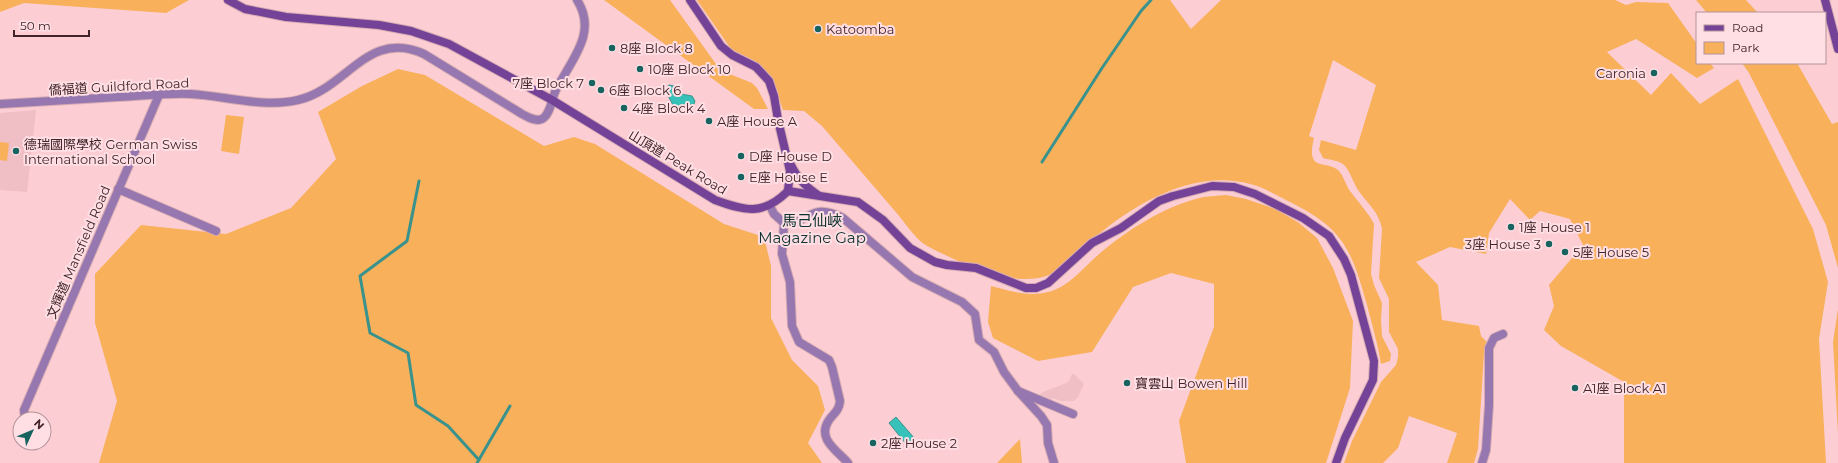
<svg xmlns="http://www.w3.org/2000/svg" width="1838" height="463" font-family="Montserrat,'Noto Sans TC',sans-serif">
	<rect width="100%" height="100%" fill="#fcced4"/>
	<g fill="#f0bec5">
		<path d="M 36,110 L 27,192 L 0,190 L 0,113 Z"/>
		<path d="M 1072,374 L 1074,374 L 1084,384 L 1078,397 L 1074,401 L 1061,401 L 1053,398 L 1050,401 L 1038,396 L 1043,392 L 1064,384 L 1069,381 Z"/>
	</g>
	<g fill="#f8b05b">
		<path d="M 0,0 L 189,0 L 166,13 L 24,3 L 0,12 Z"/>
		<path d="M 604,0 L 670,0 L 716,64 L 727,73 L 752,83 L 757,88 L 768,109 L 754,109 Z"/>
		<path d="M 697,0 L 1170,0 L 1191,29 L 1221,0 L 1615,0 L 1626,5 L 1636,2 L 1668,3 L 1697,44 L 1697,63 L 1710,63 L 1714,68 L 1697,78 L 1636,39 L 1607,52 L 1651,95 L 1671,73 L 1700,104 L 1738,79 L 1813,229 L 1828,282 L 1819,339 L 1826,463 L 1624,463 L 1624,382 L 1561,346 L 1544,330 L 1554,306 L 1549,285 L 1583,245 L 1570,219 L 1540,211 L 1530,220 L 1510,199 L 1489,233 L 1486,254 L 1450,247 L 1416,262 L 1438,285 L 1442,320 L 1479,326 L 1481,336 L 1487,342 L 1484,353 L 1478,449 L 1474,463 L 1447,463 L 1457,433 L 1409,416 L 1398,448 L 1383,463 L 1344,463 L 1352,441 L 1381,382 L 1396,365 L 1398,357 L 1398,349 L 1389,332 L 1389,299 L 1379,278 L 1382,229 C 1379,212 1367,203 1358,190 C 1353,182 1350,171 1344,165 C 1338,160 1330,160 1323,158 L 1319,150 L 1321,140 L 1356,150 L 1376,85 L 1333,60 L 1309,136 L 1314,138 C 1305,174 1327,159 1339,171 C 1344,177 1346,185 1350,191 C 1358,202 1368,212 1374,224 L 1371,274 L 1374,285 L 1382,303 L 1381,320 L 1382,336 L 1391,354 L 1390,361 L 1381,364 C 1378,344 1372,325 1367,305 C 1351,248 1343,228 1288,201 C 1276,195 1263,187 1250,184 C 1191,168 1131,206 1088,243 C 1075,254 1061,273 1043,277 C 1028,281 1009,278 994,275 C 985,274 931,249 924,244 C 914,237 903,220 894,210 C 870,182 846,154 822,126 L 804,111 L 783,110 L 772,78 L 755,61 L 731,49 Z"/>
		<path d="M 1696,0 L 1746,0 L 1758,13 L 1707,13 Z"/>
		<path d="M 1742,63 L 1797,63 L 1832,124 L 1838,122 L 1838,268 L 1826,225 L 1749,73 Z"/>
		<path d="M 398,69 L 425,75 L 544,146 L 574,137 L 595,144 L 724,224 L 764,237 L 771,266 L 771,318 L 792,360 L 818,386 L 825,410 L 808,443 L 822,463 L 99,463 L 117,401 L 95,323 L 95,274 L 141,225 L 226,234 L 291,208 L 336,159 L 318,112 L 362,86 Z"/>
		<path d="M 226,115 L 244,117 L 239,154 L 221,151 Z"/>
		<path d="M 0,142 L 9,143 L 7,161 L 0,160 Z"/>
		<path d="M 1226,195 L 1246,199 L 1276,209 L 1299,223 L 1317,238 L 1333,268 L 1353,321 L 1350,388 L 1326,463 L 1186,463 L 1179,421 L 1214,327 L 1214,284 L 1171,273 L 1133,287 L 1092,352 L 1038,361 L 993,338 L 988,322 L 991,286 C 1010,291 1028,297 1048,292 C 1069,287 1083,268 1098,255 C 1127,230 1162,208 1199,198 C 1207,196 1217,196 1226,195 Z"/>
		<path d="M 1838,309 L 1838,434 L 1833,342 Z"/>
		<path d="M 1020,439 L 1022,463 L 997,463 Z"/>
	</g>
	<g fill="#38c1b8" stroke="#3a928d">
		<path d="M 669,85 L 674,86 C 684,96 677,93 692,96 L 695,101 L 693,107 L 674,107 L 665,90 Z"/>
		<path d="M 896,417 L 915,439 L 907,445 L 889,423 Z"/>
	</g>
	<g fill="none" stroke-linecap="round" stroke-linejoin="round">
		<g stroke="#3a928d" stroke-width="3">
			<path d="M 1042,162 L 1102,68 L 1141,11 L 1151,0"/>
			<path d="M 419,181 L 407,241 L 360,276 L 370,333 L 408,353 L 416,405 L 448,426 L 479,460"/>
			<path d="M 477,463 L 510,406"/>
		</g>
		<defs>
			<g id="street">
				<path d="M 0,104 C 39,102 78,99 118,97 C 142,96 166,93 190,94 C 226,96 263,108 298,100 C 347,89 368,28 424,54 L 522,114 C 528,117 535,122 542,119 C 550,115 552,99 555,92 C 569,62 599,34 577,0"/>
				<path d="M 118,189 L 216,231"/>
				<path d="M 770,206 L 774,214 L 784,223 C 811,224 810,201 843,218 L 912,277 L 962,302 L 975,314 L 979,340 L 994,352 L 1004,372 L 1018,391 L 1041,416 L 1047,425 L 1048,443 L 1054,463"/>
				<path d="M 784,223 L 782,254 L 790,282 L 792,326 L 799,342 L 829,360 L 832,367 L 840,401 C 839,411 834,413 829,420 C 816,439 838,451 848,463"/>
				<path d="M 1018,391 L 1073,414"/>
				<path d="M 25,419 L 24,410 L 159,95"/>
				<path d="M 1482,463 L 1486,450 L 1489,405 L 1489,348 L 1494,338 L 1503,334"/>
			</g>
			<g id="secondary">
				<path d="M 228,0 L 245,9 L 286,17 L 379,25 L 411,31 L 449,44 L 552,100 L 715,200 C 745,211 763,216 788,191"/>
				<path d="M 690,0 L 721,46 L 732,55 L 756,67 L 769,81 L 774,96 L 778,120 L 790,171 L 788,191"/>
				<path d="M 1825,0 L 1838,49"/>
				<path d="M 791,165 C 798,179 805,186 818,195"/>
				<path d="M 788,191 L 858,202 L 883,220 L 910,248 L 935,262 L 947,265 L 976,268 L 1026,288 L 1036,288 L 1048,283 L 1092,243 L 1121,228 L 1159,201 L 1173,196 L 1212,186 L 1234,187 L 1255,194 L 1303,218 L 1329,236 L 1344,259 L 1351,275 L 1374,361 L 1373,380 L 1345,438 L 1336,463"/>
			</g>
		</defs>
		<use href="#street" stroke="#d6acb2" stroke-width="10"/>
		<use href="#secondary" stroke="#d6acb2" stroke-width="10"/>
		<use href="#street" stroke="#9677b0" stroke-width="8"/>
		<use href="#secondary" stroke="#744398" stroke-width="8"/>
	</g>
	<g fill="#16635f" stroke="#ffdfe4" stroke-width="1.5">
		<circle cx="818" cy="29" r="4"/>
		<circle cx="612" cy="48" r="4"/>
		<circle cx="640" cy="69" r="4"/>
		<circle cx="1654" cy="73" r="4"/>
		<circle cx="592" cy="83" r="4"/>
		<circle cx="601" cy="90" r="4"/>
		<circle cx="624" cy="108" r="4"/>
		<circle cx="709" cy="121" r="4"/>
		<circle cx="16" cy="151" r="4"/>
		<circle cx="741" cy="156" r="4"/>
		<circle cx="741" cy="177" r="4"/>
		<circle cx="1511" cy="227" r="4"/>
		<circle cx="1549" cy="244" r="4"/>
		<circle cx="1565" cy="252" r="4"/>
		<circle cx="1127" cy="383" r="4"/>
		<circle cx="1575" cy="388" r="4"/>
		<circle cx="873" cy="443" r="4"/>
	</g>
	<g text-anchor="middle" stroke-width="4" stroke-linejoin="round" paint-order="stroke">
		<g font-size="13" fill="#402429" stroke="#ffdfe4" text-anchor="start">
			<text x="826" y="34">Katoomba</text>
			<text x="620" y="53">8座 Block 8</text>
			<text x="648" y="74">10座 Block 10</text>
			<text x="1646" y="78" text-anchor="end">Caronia</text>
			<text x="584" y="88" text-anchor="end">7座 Block 7</text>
			<text x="609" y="95">6座 Block 6</text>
			<text x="632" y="113">4座 Block 4</text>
			<text x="717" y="126">A座 House A</text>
			<text x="24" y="149">德瑞國際學校 German Swiss<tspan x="24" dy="15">International School</tspan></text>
			<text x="749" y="161">D座 House D</text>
			<text x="749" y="182">E座 House E</text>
			<text x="1519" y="232">1座 House 1</text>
			<text x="1541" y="249" text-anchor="end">3座 House 3</text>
			<text x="1573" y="257">5座 House 5</text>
			<text x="1135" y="388">寶雲山 Bowen Hill</text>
			<text x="1583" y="393">A1座 Block A1</text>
			<text x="881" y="448">2座 House 2</text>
		</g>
		<g font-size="13" fill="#402429" stroke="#ffdfe4">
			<text transform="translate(119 86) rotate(-3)" y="5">僑福道 Guildford Road</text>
			<text transform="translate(678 162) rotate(31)" y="5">山頂道 Peak Road</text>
			<text transform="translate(78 252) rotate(-67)" y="5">文輝道 Mansfield Road</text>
		</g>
		<g font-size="15" fill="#113331" stroke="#ffdfe4">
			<text x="812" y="226">馬己仙峽<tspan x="812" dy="17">Magazine Gap</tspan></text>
		</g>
	</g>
	<rect x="1696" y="12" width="130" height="52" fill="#ffdfe4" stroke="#b39499"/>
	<rect x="1704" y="25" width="20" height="6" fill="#744398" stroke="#b39499"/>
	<text x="1732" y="32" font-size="12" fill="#402429">Road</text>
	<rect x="1704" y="42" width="20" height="12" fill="#f8b05b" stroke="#b39499"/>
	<text x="1732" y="52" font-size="12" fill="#402429">Park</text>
	<g transform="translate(32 431) rotate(46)"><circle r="19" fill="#ffdfe4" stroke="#b39499"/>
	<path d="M0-3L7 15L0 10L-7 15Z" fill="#16635f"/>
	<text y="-6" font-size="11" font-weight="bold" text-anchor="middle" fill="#402429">N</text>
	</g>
	<path d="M14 30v6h75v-6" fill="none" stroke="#402429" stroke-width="2"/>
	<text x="20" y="30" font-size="12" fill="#402429" stroke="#ffdfe4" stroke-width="3" paint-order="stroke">50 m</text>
</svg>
